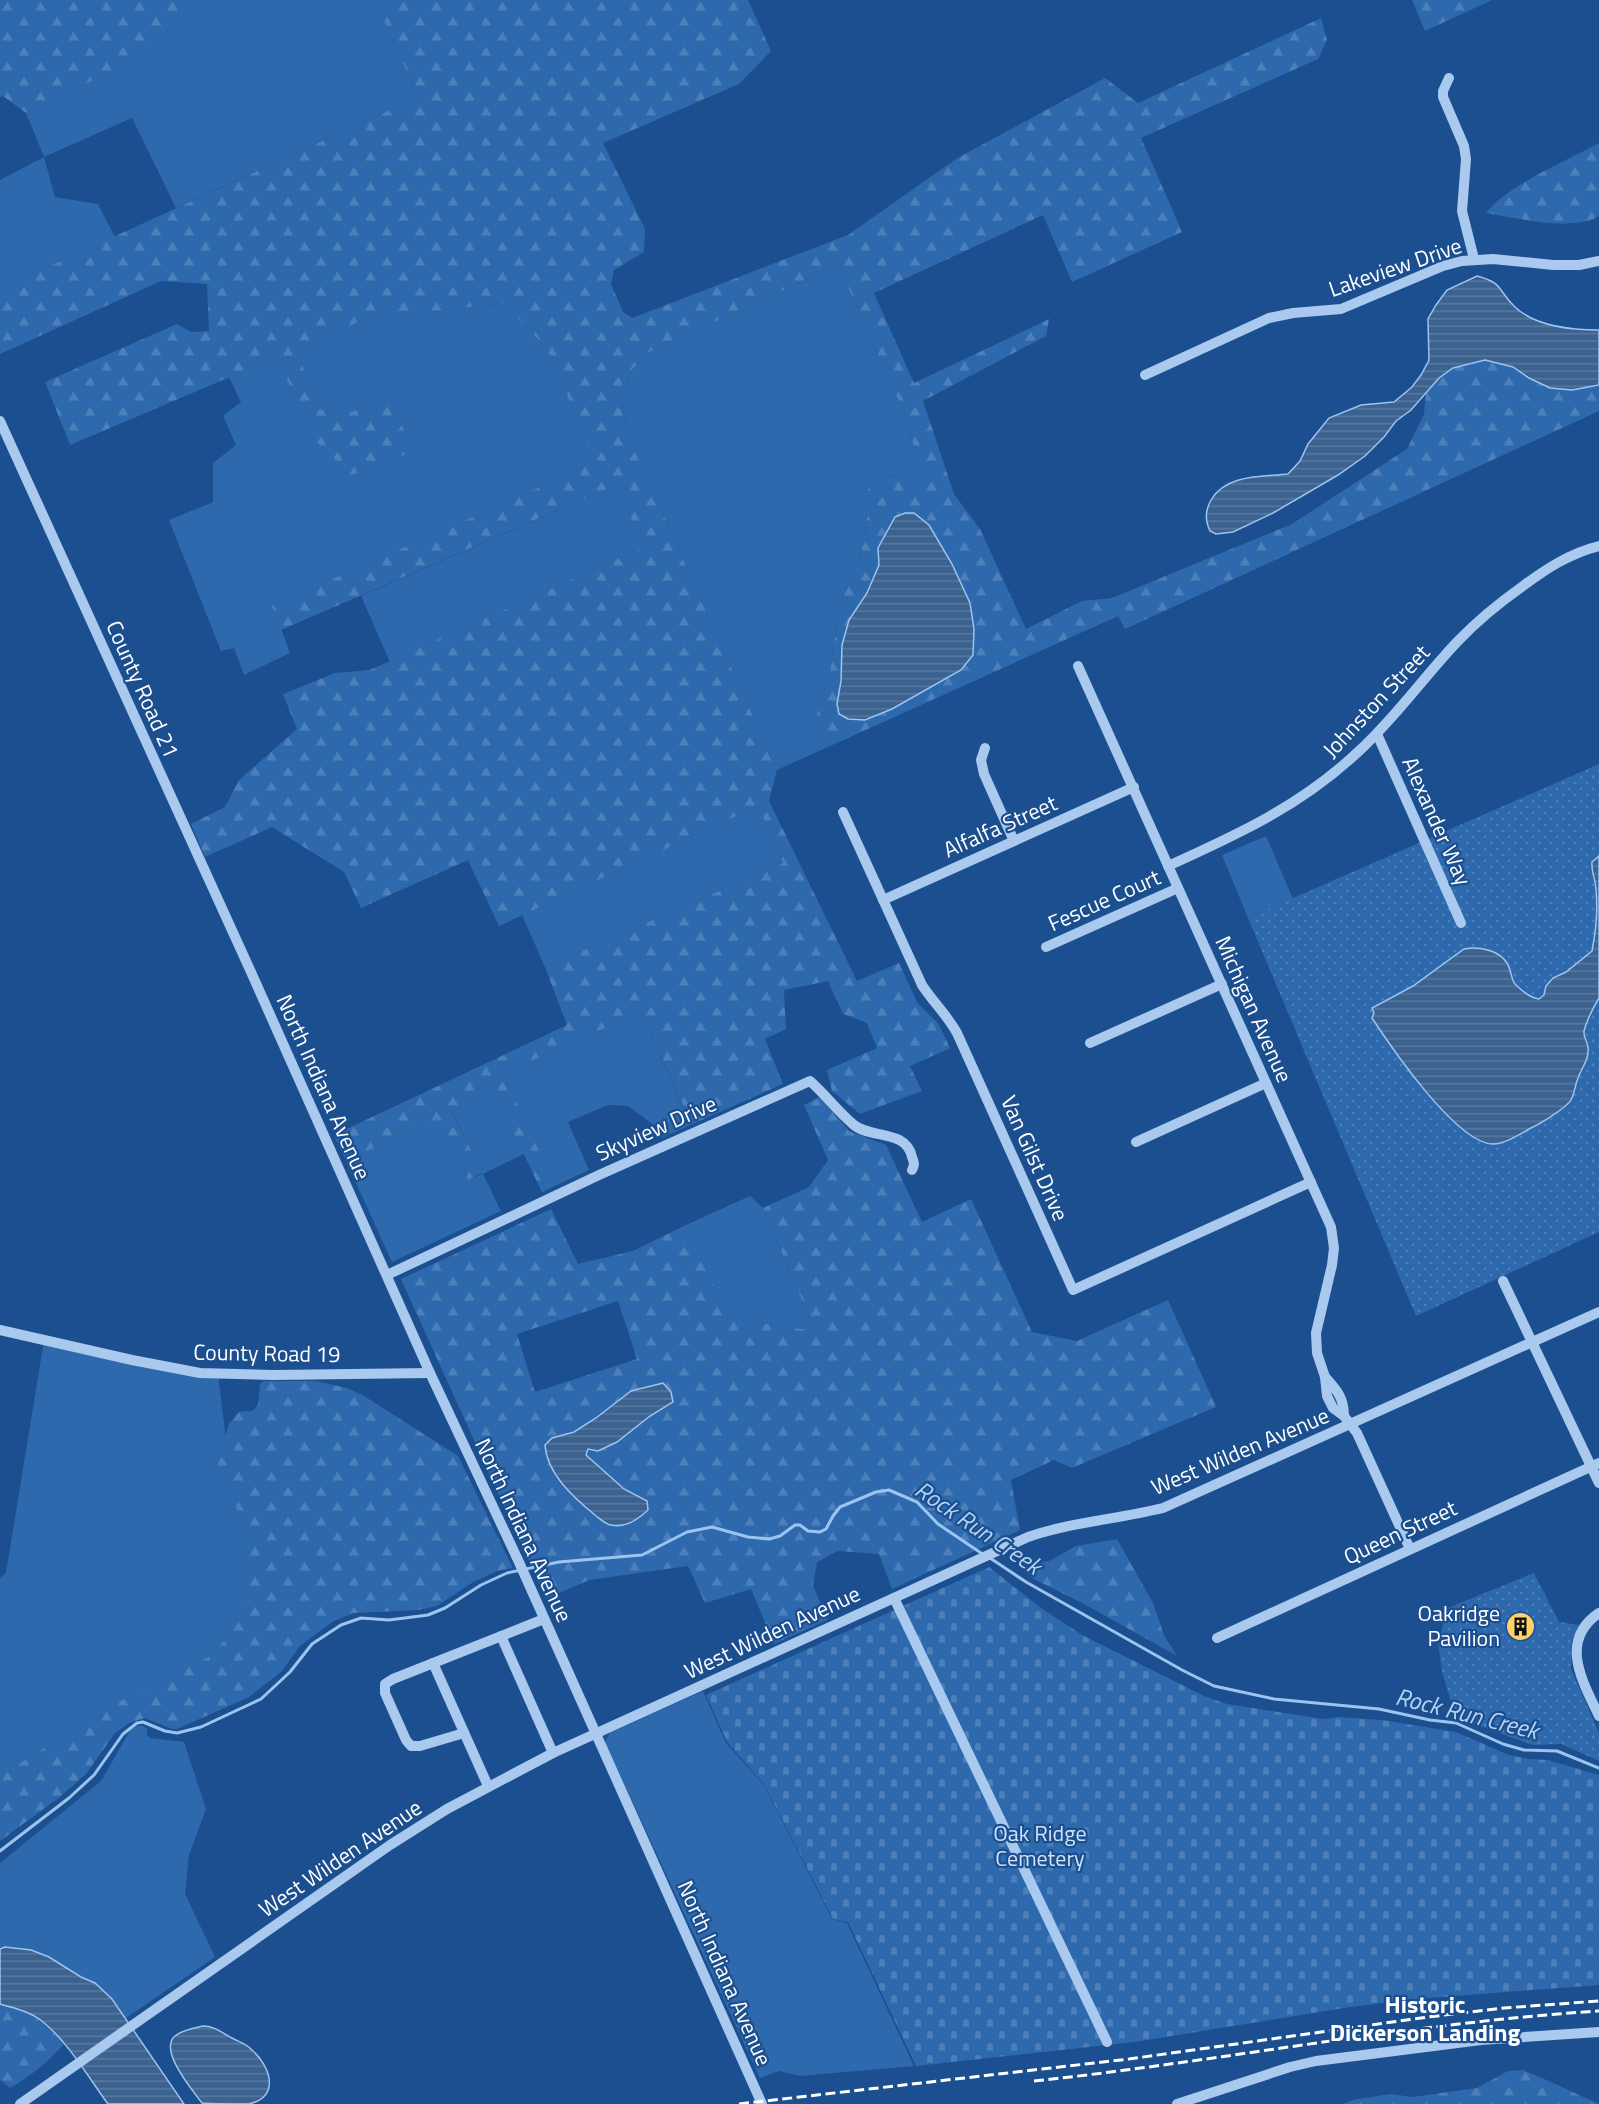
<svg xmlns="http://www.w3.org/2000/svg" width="1599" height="2104" font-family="'Titillium Web',sans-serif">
	<defs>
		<pattern id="forest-firs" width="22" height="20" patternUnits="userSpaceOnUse" patternTransform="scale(1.5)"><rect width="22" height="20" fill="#2e69ad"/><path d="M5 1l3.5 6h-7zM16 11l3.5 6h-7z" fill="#4d80b9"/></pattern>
		<pattern id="cemetery-stones" width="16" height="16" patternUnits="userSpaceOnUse" patternTransform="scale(1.5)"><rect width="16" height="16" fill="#2e69ad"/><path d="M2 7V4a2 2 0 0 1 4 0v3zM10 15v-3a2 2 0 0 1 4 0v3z" fill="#4d80b9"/></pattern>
		<pattern id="park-dots" width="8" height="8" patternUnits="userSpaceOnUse" patternTransform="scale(1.5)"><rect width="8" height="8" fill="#2e69ad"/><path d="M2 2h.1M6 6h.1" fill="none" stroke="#4d80b9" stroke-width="1.8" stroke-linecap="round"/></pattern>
		<pattern id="water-rules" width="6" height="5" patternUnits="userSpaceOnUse" patternTransform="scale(1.5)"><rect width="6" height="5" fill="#3c6290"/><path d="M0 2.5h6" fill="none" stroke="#597aa1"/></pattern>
	</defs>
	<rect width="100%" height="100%" fill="#1b4f8f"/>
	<g fill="#2e69ad">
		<path d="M 211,0 L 375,0 L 418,97 L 176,208 L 132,118 L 44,157 L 55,197 L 98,204 L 115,237 L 0,289 L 0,180 L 44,157 L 26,113 L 150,53 L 180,13 Z"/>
		<path d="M 838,265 L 906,417 L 921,475 L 906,477 L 882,476 L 868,490 L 868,513 L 860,559 L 844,593 L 836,628 L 830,672 L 815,720 L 828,747 L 777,770 L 629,438 L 622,405 L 630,372 L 647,353 Z"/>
		<path d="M 504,303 L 546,348 L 598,462 L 273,606 L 290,653 L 244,675 L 234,648 L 221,651 L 169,520 L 213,502 L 213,463 L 236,445 L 223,416 L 241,402 L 229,377 L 277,357 L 313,438 L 413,451 L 388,396 L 346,414 L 320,409 L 296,349 L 363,320 Z"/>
		<path d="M 616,485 L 644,547 L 390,662 L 361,596 Z"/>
		<path d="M 758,806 L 783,863 L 545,967 L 522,915 Z"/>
		<path d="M 1266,836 L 1293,899 L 1248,918 L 1222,855 Z"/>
		<path d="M 641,1012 L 686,1113 L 655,1126 L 628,1106 L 608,1105 L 568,1122 L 589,1170 L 542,1192 L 539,1186 L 551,1179 L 503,1074 Z"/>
		<path d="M 493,1090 L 524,1154 L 483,1174 L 501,1211 L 392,1262 L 346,1161 L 437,1118 L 468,1180 L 482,1174 L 451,1109 Z"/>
		<path d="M 750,1196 L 763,1208 L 812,1324 L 802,1329 L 729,1318 L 686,1225 Z"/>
		<path d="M 44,1340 L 218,1374 L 229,1465 L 248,1540 L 250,1595 L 235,1635 L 208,1661 L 0,1780 L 0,1578 L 6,1573 Z"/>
		<path d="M 703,1691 L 726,1743 L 764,1785 L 832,1919 L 847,1923 L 914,2066 L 800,2076 L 779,2071 L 760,2078 L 605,1742 L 610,1733 Z"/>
		<path d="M 137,1726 L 143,1726 L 147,1729 L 147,1735 L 150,1738 L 184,1742 L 206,1809 L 189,1855 L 185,1894 L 215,1957 L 126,2018 L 112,1999 L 95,1983 L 81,1977 L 49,1957 L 5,1947 L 0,1949 L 0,1863 L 101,1781 L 131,1729 Z"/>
	</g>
	<g fill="url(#forest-firs)" fill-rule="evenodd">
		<path d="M 0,0 L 211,0 L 180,13 L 150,53 L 26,113 L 3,96 L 0,97 Z"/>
		<path d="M 375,0 L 748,0 L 771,51 L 739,84 L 603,143 L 645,229 L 644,252 L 614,270 L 611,284 L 623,312 L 632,318 L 848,235 L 956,159 L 1105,78 L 1138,103 L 1321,18 L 1327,40 L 1318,59 L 1141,138 L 1182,232 L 1072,282 L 1043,215 L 874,293 L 914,383 L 1049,319 L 1046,336 L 923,401 L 954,494 L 980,529 L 1026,629 L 1082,601 L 1112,598 L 1292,524 L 1407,449 L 1424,414 L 1426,392 L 1439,378 L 1453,368 L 1484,360 L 1513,367 L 1529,378 L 1596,387 L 1599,385 L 1599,411 L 1125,629 L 1118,616 L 828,747 L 815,720 L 830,672 L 836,628 L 844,593 L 860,559 L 868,513 L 867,490 L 882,476 L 906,477 L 921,475 L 906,417 L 838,265 L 647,353 L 630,372 L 622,405 L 629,438 L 777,770 L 769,801 L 857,981 L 899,963 L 918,1004 L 938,1023 L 950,1048 L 910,1066 L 922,1091 L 860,1114 L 832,1091 L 827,1070 L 877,1048 L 867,1023 L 843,1014 L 828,981 L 784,990 L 786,1029 L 765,1039 L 783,1084 L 661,1138 L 655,1126 L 686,1112 L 641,1012 L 503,1074 L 552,1179 L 539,1186 L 493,1090 L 451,1110 L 482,1173 L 468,1180 L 437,1119 L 346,1161 L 334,1135 L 567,1025 L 545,967 L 783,863 L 758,806 L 499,926 L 468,860 L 361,908 L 344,872 L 272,827 L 205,857 L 191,824 L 225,807 L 239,780 L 297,729 L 283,694 L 335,673 L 370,670 L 644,547 L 616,485 L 281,630 L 272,606 L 597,462 L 546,348 L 504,303 L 363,320 L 296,349 L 320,409 L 346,414 L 388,396 L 414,451 L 351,475 L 313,438 L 277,357 L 70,445 L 45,382 L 177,324 L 191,332 L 209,331 L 207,284 L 161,281 L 0,354 L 0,289 L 418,97 ZM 895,518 L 973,655 L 961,670 L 892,709 L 865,720 L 837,704 L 849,620 L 867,593 L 879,565 L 879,548 Z"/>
		<path d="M 1412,0 L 1492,0 L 1425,31 Z"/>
		<path d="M 1599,143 L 1599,216 C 1574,232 1516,218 1486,213 C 1506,186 1568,160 1599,143 Z"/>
		<path d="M 820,1097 L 849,1131 L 886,1145 L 922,1222 L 971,1199 L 1032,1332 L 1077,1341 L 1168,1300 L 1216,1407 L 1072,1468 L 1054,1460 L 1011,1480 L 1020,1530 L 892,1589 L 879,1554 L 838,1551 L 817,1562 L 813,1585 L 827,1620 L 774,1644 L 751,1589 L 705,1603 L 688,1566 L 589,1580 L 546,1599 L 401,1279 L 551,1209 L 578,1264 L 633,1251 L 686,1225 L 729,1318 L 802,1329 L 812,1324 L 763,1208 L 809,1187 L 828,1160 L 804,1105 ZM 618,1301 L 637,1359 L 535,1392 L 517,1334 ZM 631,1391 L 673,1403 L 650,1416 L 617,1442 L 588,1449 L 586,1455 L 624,1489 L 637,1495 L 648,1510 L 638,1519 L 623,1526 L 552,1439 C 588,1428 603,1412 631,1391 Z"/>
		<path d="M 264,1381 L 315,1381 L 347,1388 L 364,1396 L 458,1456 L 513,1568 L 497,1571 L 473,1582 L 437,1606 L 418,1610 L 353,1613 L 332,1622 L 300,1646 L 282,1671 L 249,1697 L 177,1729 L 172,1729 L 145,1718 L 129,1723 L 115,1733 L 86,1774 L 60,1797 L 0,1841 L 0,1776 L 107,1708 L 207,1658 L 231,1634 L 245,1595 L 244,1541 L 232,1488 L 214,1472 L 213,1460 L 222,1449 L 229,1424 L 239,1412 L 252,1411 L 258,1405 L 260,1384 Z"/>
		<path d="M 1117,1539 L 1153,1603 L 1164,1635 L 1177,1656 L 1084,1604 L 1034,1579 L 1024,1569 L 1033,1564 L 1049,1561 L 1076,1546 Z"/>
		<path d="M 0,2004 C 32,2012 42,2020 64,2044 C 48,2062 31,2076 10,2088 L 0,2080 Z"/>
		<path d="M 1523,2070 C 1549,2080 1574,2093 1599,2104 L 1343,2104 L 1353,2100 L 1390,2094 L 1413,2097 L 1477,2088 L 1508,2071 Z"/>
	</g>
	<path fill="url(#cemetery-stones)" d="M 989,1567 L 1041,1608 L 1082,1635 L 1204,1696 L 1227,1704 L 1323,1719 L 1338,1717 L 1382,1720 L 1456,1732 L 1509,1755 L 1529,1759 L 1548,1760 L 1599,1775 L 1599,1985 L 1417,1999 L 1350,2007 L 1135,2042 L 916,2066 L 848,1922 L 833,1919 L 764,1784 L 727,1742 L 706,1695 Z"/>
	<g fill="url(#park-dots)">
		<path d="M 1599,764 L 1599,1232 L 1416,1316 L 1248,918 Z"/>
		<path d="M 1534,1573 L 1559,1622 L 1579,1625 L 1572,1640 L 1571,1669 L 1599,1733 L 1599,1761 L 1561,1744 L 1533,1745 L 1455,1717 L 1442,1671 L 1438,1643 L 1448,1608 Z"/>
	</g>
	<g fill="url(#water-rules)" stroke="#9cc4f0" stroke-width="1.5">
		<path d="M 1477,276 C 1504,283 1497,290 1515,307 C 1536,327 1571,330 1599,330 L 1599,385 L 1572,390 L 1550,388 L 1529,378 L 1513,367 L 1485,360 L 1453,368 L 1439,378 L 1411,410 L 1396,421 L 1384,437 L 1365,456 L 1338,475 L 1273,513 L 1233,532 L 1216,534 L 1210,531 C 1205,520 1205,511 1211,500 C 1226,474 1262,477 1288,474 L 1300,461 L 1308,444 L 1329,418 L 1361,405 L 1394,402 L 1412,387 L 1421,375 L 1429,360 L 1428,319 L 1436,305 L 1447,290 Z"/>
		<path d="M 905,513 L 914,513 L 929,525 L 952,564 L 970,603 L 974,629 L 973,655 L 961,670 L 892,709 L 865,720 L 848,719 L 839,714 L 837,704 L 841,681 L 842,645 L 849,620 L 867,593 L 879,565 L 878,548 L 895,517 Z"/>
		<path d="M 1599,856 L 1599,998 C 1593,1008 1587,1019 1584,1031 C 1583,1037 1588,1042 1588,1048 C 1589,1060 1582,1067 1578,1078 C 1575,1085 1575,1092 1571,1100 C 1567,1107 1540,1124 1531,1128 C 1520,1134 1505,1144 1493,1144 C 1457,1144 1391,1047 1372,1018 L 1374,1013 L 1372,1008 L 1413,986 L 1464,949 C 1478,946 1499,950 1507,963 C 1511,969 1511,979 1515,984 C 1521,990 1531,998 1539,999 L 1544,995 L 1546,986 L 1553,978 L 1566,972 L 1592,951 C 1596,931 1598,910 1596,890 C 1596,880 1591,872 1592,862 Z"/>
		<path d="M 663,1383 L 671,1392 L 673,1402 L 650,1416 L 617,1442 L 598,1451 L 588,1449 L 586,1455 L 624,1489 L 647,1501 L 648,1510 C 637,1520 626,1528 611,1525 C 605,1524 600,1519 595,1515 C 574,1498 547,1474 545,1445 L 552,1438 L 574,1432 L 596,1418 L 631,1391 Z"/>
		<path d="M 5,1947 L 31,1950 L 49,1957 L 81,1977 L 95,1983 L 112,1999 L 184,2104 L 108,2104 C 89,2078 68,2042 43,2022 C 31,2012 15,2008 0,2004 L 0,1949 Z"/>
		<path d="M 203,2026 C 215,2026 222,2033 232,2038 C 239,2042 247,2044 252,2050 C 270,2066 281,2096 249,2104 C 236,2104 216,2104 202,2103 C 193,2091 158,2050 175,2036 C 182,2030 194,2028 203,2026 Z"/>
	</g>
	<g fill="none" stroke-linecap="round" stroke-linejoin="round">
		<g stroke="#9cc4f0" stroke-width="3">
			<path d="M 990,1558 L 1026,1582 L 1182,1670 L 1214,1686 L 1274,1699 L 1379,1709 L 1430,1720 L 1456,1723 L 1503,1744 L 1524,1750 L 1557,1751 L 1599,1768"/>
			<path d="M 0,1851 L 69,1798 L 94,1775 L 123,1734 L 137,1723 L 143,1722 L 165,1731 L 177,1733 L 201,1727 L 261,1699 L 290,1672 L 312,1644 L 341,1625 L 361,1618 L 389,1620 L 428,1615 L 445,1608 L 481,1585 L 507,1573 L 559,1562 L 642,1555 L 687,1532 L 712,1527 L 748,1537 L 769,1539 L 780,1536 L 795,1525 L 800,1525 L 808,1531 L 820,1532 L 826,1529 L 833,1516 L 840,1507 L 876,1492 L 889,1490 L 917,1502 L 938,1524 L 984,1555"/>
		</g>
		<g stroke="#a9c9ee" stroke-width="10">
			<path d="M 1449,78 L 1443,91 L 1443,97 L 1464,146 L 1466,159 L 1462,211 L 1474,259"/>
			<path d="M 1145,375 L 1269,318 L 1293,313 L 1341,309 L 1443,266 L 1462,261 L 1493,259 L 1553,265 L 1579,265 L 1599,261"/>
			<path d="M 0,421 L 251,972 L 430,1373 L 518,1560 L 762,2104"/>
			<path d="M 1078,666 L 1331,1227 L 1334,1248 L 1332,1265 L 1316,1333 L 1317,1353 L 1325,1377 L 1327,1396 L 1333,1408 L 1344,1416 L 1357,1433 L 1410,1549"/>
			<path d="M 1377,734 L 1461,923"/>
			<path d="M 985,748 L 981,760 L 984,774 L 1014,841"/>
			<path d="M 843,812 L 922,985 C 933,1002 947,1015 957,1033 L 1073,1290 L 1311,1182"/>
			<path d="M 1168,866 C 1239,834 1302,805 1359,751 C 1395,718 1423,678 1457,642 C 1477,621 1499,603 1523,586 C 1546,569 1570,553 1599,546"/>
			<path d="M 883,900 L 1134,787"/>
			<path d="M 1046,947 L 1178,888"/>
			<path d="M 1090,1043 L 1222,984"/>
			<path d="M 1136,1142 L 1266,1083"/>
			<path d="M 387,1275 L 599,1175 L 810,1081 C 826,1095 838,1112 854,1125 C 871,1139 906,1129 912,1157 C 914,1162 915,1165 912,1170"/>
			<path d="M 1503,1281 L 1599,1483"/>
			<path d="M 0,1330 L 132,1360 L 200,1373 L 274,1375 L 430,1373"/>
			<path d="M 1325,1377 C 1337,1390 1344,1398 1344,1416"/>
			<path d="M 894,1598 L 1107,2042"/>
			<path d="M 1599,1613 C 1558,1641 1583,1682 1599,1716"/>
			<path d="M 501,1636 L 553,1753"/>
			<path d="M 1217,1638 L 1599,1463"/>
			<path d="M 433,1663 L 488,1786"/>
			<path d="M 464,1733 L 420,1746 L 411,1746 L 406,1740 L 385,1693 L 385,1684 L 393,1679 L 544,1619"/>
			<path d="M 20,2104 L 390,1845 L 447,1809 L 553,1753 L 1028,1537 C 1072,1522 1118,1519 1163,1508 L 1599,1312"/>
			<path d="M 1177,2104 L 1290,2067 L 1316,2061 L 1481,2040 L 1599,2032"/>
		</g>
		<g stroke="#fff" stroke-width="3" stroke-dasharray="10 4.5" stroke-linecap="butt">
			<path d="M 1034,2081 C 1223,2061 1410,2023 1599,2011"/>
			<path d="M 739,2104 L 1129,2059 L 1428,2017 L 1504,2008 L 1599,2001"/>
		</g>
	</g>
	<defs>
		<symbol id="building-disc" viewBox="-11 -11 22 22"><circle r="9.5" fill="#ffd166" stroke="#1b4f8f"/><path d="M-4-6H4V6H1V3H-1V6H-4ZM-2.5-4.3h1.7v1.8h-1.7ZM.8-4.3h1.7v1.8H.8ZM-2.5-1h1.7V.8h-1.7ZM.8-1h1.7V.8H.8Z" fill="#111"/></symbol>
	</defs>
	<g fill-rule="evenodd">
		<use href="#building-disc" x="1504" y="1610" width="33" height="33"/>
	</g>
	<g text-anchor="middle" stroke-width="4.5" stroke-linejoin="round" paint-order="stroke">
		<g font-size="22" fill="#fff" stroke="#1b4f8f">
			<text transform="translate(1395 267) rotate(-19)" y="8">Lakeview Drive</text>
			<text transform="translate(143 689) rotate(66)" y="8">County Road 21</text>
			<text transform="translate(1376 701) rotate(-47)" y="8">Johnston Street</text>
			<text transform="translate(1437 821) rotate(66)" y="8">Alexander Way</text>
			<text transform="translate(1000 826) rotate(-24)" y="8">Alfalfa Street</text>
			<text transform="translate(1104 900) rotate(-24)" y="8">Fescue Court</text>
			<text transform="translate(1254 1009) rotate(66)" y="8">Michigan Avenue</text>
			<text transform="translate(324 1087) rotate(66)" y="8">North Indiana Avenue</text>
			<text transform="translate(656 1128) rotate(-24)" y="8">Skyview Drive</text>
			<text transform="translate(1035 1158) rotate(66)" y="8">Van Gilst Drive</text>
			<text transform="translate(267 1353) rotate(1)" y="8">County Road 19</text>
			<text transform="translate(1240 1451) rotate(-23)" y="8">West Wilden Avenue</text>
			<text transform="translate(524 1530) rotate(65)" y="8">North Indiana Avenue</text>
			<text transform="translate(1400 1532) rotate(-25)" y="8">Queen Street</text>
			<text transform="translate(772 1632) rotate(-25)" y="8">West Wilden Avenue</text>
			<text transform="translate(340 1858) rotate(-34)" y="8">West Wilden Avenue</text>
			<text transform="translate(725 1973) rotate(66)" y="8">North Indiana Avenue</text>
		</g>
		<g font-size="22" fill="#fff" stroke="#1b4f8f" text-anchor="end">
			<text x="1500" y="1621">Oakridge<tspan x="1500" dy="25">Pavilion</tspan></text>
		</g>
		<g font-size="22" fill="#cfe3fa" stroke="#1b4f8f">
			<text x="1040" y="1841">Oak Ridge<tspan x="1040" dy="25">Cemetery</tspan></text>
		</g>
		<g font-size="24" font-style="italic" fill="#b5d3f5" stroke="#1b4f8f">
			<text transform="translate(978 1528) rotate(34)" y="8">Rock Run Creek</text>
			<text transform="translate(1467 1714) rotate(14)" y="8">Rock Run Creek</text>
		</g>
		<g font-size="24" font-weight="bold" fill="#fff" stroke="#1b4f8f">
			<text x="1425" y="2013">Historic<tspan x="1425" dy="28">Dickerson Landing</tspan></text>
		</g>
	</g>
</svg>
